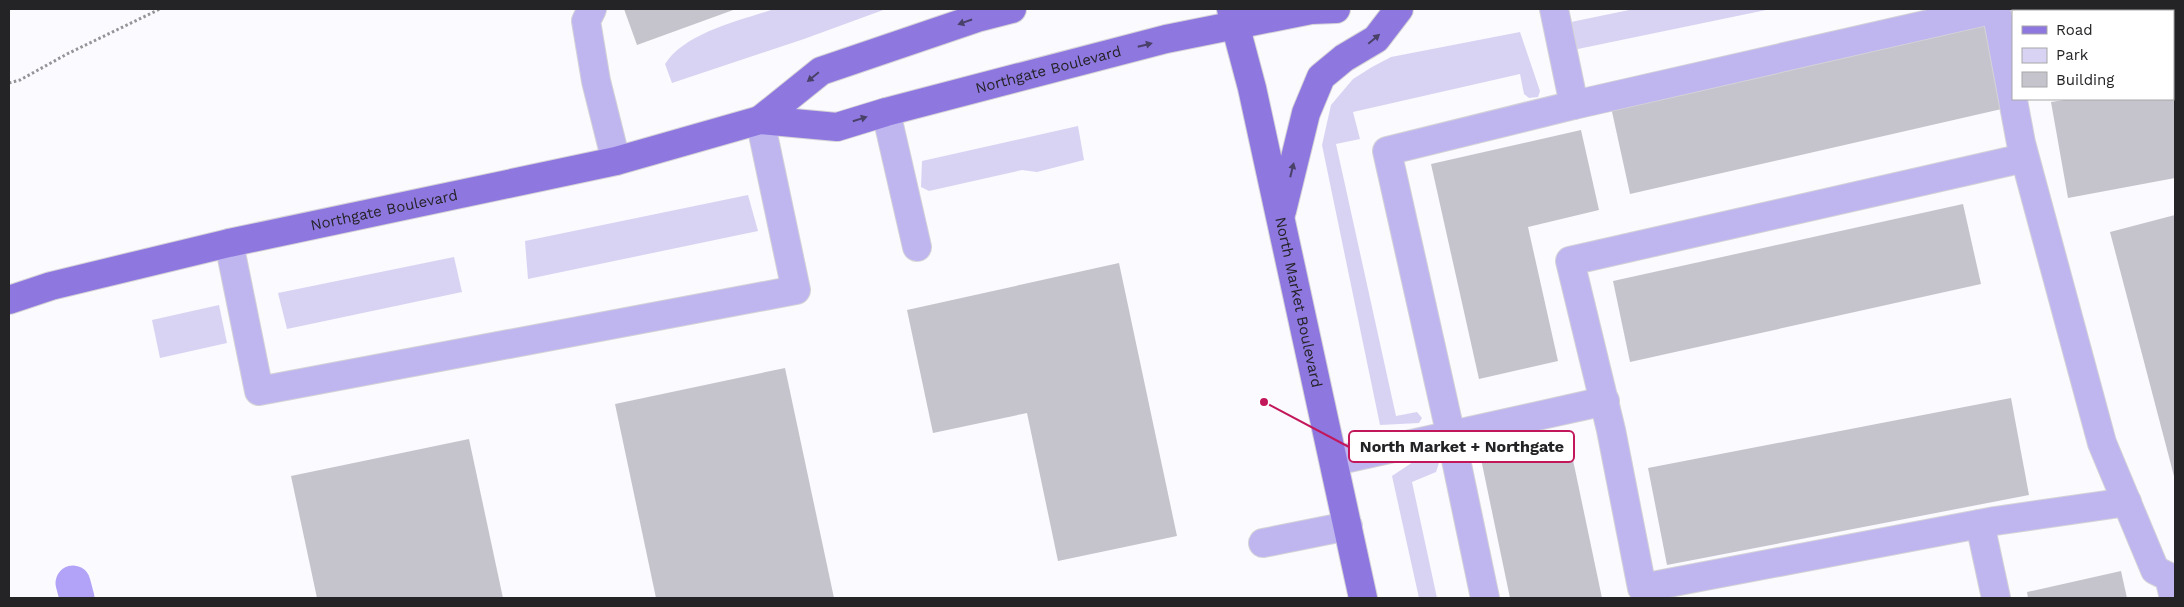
<svg xmlns="http://www.w3.org/2000/svg" width="2184" height="607" font-family="'Work Sans',sans-serif">
	<rect width="100%" height="100%" fill="#fbfafe"/>
	<g fill="#d8d3f3">
		<path d="M 774,9 L 886,9 L 804,39 L 672,83 L 665,64 C 686,32 739,21 774,9 Z"/>
		<path d="M 1634,9 L 1771,9 L 1573,50 L 1571,22 Z"/>
		<path d="M 1520,32 L 1540,91 L 1538,97 L 1529,98 L 1524,94 L 1520,74 L 1353,112 L 1360,139 L 1336,144 L 1396,416 L 1417,412 L 1422,418 L 1419,423 L 1380,425 L 1322,145 L 1331,105 L 1353,79 L 1372,67 L 1391,57 Z"/>
		<path d="M 1078,126 L 1084,160 L 1037,172 L 1022,170 L 929,191 L 921,187 L 922,161 Z"/>
		<path d="M 748,195 L 758,231 L 528,279 L 525,241 Z"/>
		<path d="M 454,257 L 462,292 L 287,329 L 278,293 Z"/>
		<path d="M 219,305 L 227,343 L 160,358 L 152,320 Z"/>
		<path d="M 1431,459 L 1439,463 L 1436,472 L 1412,482 L 1437,598 L 1419,598 L 1392,476 L 1416,460 Z"/>
	</g>
	<g fill="none" stroke-linecap="round" stroke-linejoin="round">
		<path stroke="#b3a3f8" stroke-width="35" d="M 73,583 L 77,598"/>
	</g>
	<g fill="#c5c4cd">
		<path d="M 624,9 L 736,9 L 637,45 Z"/>
		<path d="M 1986,21 L 2006,108 L 1630,194 L 1611,107 Z"/>
		<path d="M 2175,80 L 2175,178 L 2068,198 L 2051,102 L 2071,99 L 2173,99 L 2173,81 Z"/>
		<path d="M 1581,130 L 1599,210 L 1528,227 L 1558,361 L 1479,379 L 1431,164 Z"/>
		<path d="M 1963,204 L 1981,284 L 1630,362 L 1613,281 Z"/>
		<path d="M 2175,215 L 2175,480 L 2110,232 Z"/>
		<path d="M 1119,263 L 1177,536 L 1058,561 L 1027,413 L 933,433 L 907,310 Z"/>
		<path d="M 785,368 L 834,598 L 656,598 L 615,404 Z"/>
		<path d="M 2011,398 L 2029,495 L 1667,565 L 1648,468 Z"/>
		<path d="M 469,439 L 503,598 L 317,598 L 291,476 Z"/>
		<path d="M 1569,441 L 1602,598 L 1510,598 L 1481,459 Z"/>
		<path d="M 2121,571 L 2127,598 L 2028,598 L 2027,592 Z"/>
	</g>
	<g fill="none" stroke-linecap="round" stroke-linejoin="round">
		<defs>
			<g id="minor">
				<path d="M 592,9 L 586,21 L 596,81 L 616,161"/>
				<path d="M 1996,9 L 2021,143 L 2102,443 L 2155,570 L 2169,577 L 2174,598"/>
				<path d="M 2173,24 L 2175,23"/>
				<path d="M 1574,105 L 1995,9"/>
				<path d="M 886,112 L 917,247"/>
				<path d="M 2024,158 L 1570,261 L 1611,430 L 1642,588 L 1995,521 L 2127,502"/>
				<path d="M 229,243 L 259,391 L 796,290 L 760,120"/>
				<path d="M 1335,461 L 1605,401"/>
				<path d="M 1980,524 L 1996,598"/>
				<path d="M 1263,543 L 1348,526"/>
				<path d="M 1485,598 L 1451,436 L 1387,151 L 1574,105 L 1554,9"/>
			</g>
			<g id="major">
				<path id="s1" d="M 1231,9 L 1252,88 L 1363,598"/>
				<path d="M 760,120 L 821,71 L 977,18 L 1012,9"/>
				<path d="M 1282,211 L 1306,113 L 1321,77 L 1344,58 L 1376,39 L 1399,9"/>
				<path id="s2" d="M 9,300 L 51,286 L 229,243 L 616,161 L 760,120 L 837,127 L 886,112 L 1166,39 L 1311,10 L 1336,9"/>
			</g>
		</defs>
		<use href="#minor" stroke="#d4d3d7" stroke-width="30"/>
		<use href="#major" stroke="#d4d3d7" stroke-width="30"/>
		<path stroke="#959598" stroke-width="3" stroke-dasharray="2.5 2.5" stroke-linecap="butt" d="M 9,83 L 20,80 L 67,54 L 160,9"/>
		<use href="#minor" stroke="#bfb6f0" stroke-width="28"/>
		<use href="#major" stroke="#8f77e0" stroke-width="28"/>
	</g>
	<defs><path id="oneway-solid" d="M-6-.8H1V-3.2L6.5 0L1 3.2V.8H-6Z" transform="scale(1.25)"/></defs>
	<g fill="#494168">
		<use href="#oneway-solid" transform="translate(965 22) rotate(161)"/>
		<use href="#oneway-solid" transform="translate(1374 39) rotate(-40)"/>
		<use href="#oneway-solid" transform="translate(1145 45) rotate(-14)"/>
		<use href="#oneway-solid" transform="translate(813 77) rotate(141)"/>
		<use href="#oneway-solid" transform="translate(860 119) rotate(-17)"/>
		<use href="#oneway-solid" transform="translate(1292 170) rotate(-76)"/>
	</g>
	<g text-anchor="middle" stroke-width="4" stroke-linejoin="round" paint-order="stroke">
		<g font-size="15" fill="#242427" stroke="#fff">
			<text dy="5" stroke="none"><textPath href="#s2" startOffset="1069">Northgate Boulevard</textPath></text>
			<text dy="5" stroke="none"><textPath href="#s2" startOffset="386">Northgate Boulevard</textPath></text>
			<text dy="5" stroke="none"><textPath href="#s1" startOffset="301">North Market Boulevard</textPath></text>
		</g>
	</g>
	<path fill="none" stroke="#c2185b" stroke-width="2" d="M1264 402L1349 447"/>
	<circle fill="#c2185b" stroke="#fff" stroke-width="2" cx="1264" cy="402" r="5"/>
	<rect fill="#fff" stroke="#c2185b" stroke-width="2" x="1349" y="431" width="225" height="31" rx="5"/>
	<g font-size="16" text-anchor="middle" font-weight="bold" fill="#242427">
		<text x="1462" y="452">North Market + Northgate</text>
	</g>
	<rect width="2184" height="607" fill="none" stroke="#242427" stroke-width="20"/>
	<rect x="2012" y="10" width="162" height="90" fill="#ffffff" stroke="#a7a7a9"/>
	<rect x="2022" y="26" width="25" height="8" fill="#8f77e0" stroke="#a7a7a9"/>
	<text x="2056" y="35" font-size="15" fill="#242427">Road</text>
	<rect x="2022" y="48" width="25" height="15" fill="#d8d3f3" stroke="#a7a7a9"/>
	<text x="2056" y="60" font-size="15" fill="#242427">Park</text>
	<rect x="2022" y="72" width="25" height="15" fill="#c5c4cd" stroke="#a7a7a9"/>
	<text x="2056" y="85" font-size="15" fill="#242427">Building</text>
</svg>
